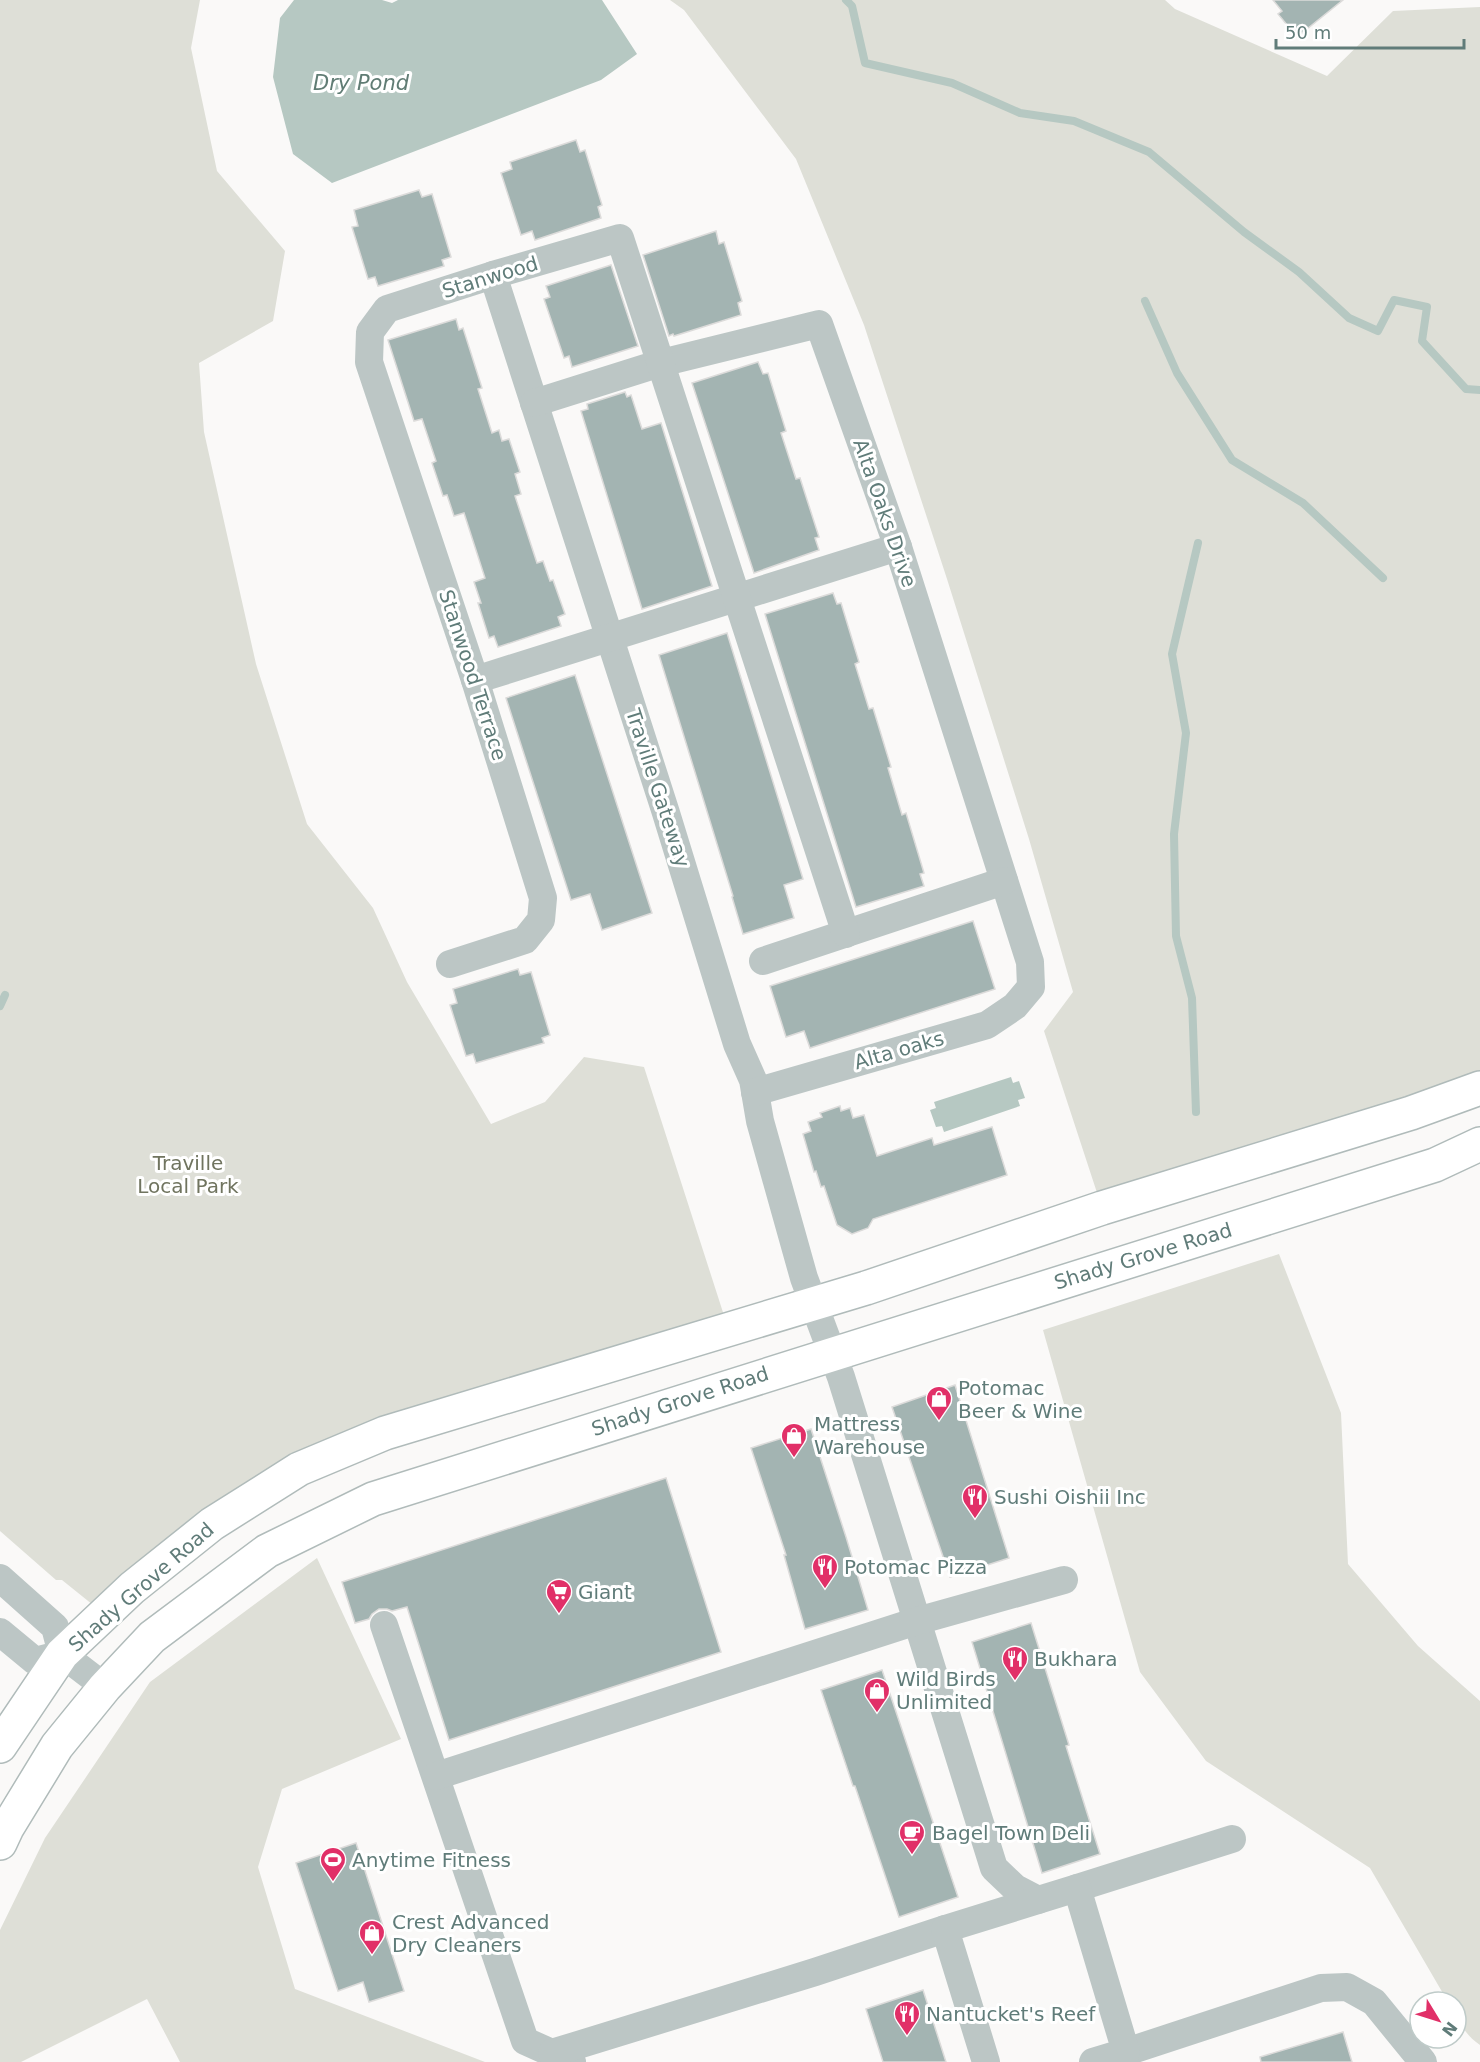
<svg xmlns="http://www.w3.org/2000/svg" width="1480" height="2062" font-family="'DejaVu Sans',sans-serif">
	<rect width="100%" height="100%" fill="#faf9f8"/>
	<g fill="#dedfd7">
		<path d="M 0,0 L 200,0 L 191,48 L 217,171 L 285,251 L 273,321 L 199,363 L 204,432 L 256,664 L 307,824 L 373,908 L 407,982 L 491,1124 L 545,1102 L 584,1057 L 644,1067 L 729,1331 L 299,1469 L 103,1613 L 62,1580 L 56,1580 L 0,1531 Z"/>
		<path d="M 670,0 L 1165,0 L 1175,9 L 1327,76 L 1393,11 L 1480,7 L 1480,1088 L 1102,1208 L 1044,1031 L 1073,992 L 1029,839 L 947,579 L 864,325 L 796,159 L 684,10 Z"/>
		<path d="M 1279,1254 L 1341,1413 L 1348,1564 L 1418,1646 L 1480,1701 L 1480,2045 C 1465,2035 1456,2020 1456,2002 L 1448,2002 L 1370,1868 L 1206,1761 L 1140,1672 L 1043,1330 Z"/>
		<path d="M 317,1558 L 401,1739 L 282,1789 L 258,1867 L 295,1989 L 485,2062 L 180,2062 L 147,1999 L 21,2062 L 0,2062 L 0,1930 L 45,1838 L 150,1682 Z"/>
	</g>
	<g fill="#b6c8c2">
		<path d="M 294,0 L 382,0 L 392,3 L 398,0 L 602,0 L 637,54 L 601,80 L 332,183 L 293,154 L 273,77 L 280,18 Z"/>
		<path d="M 1011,1077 L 1013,1083 L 1019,1081 L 1025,1098 L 1018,1100 L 1020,1106 L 944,1132 L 942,1126 L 936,1127 L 930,1110 L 936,1108 L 934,1102 Z"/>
	</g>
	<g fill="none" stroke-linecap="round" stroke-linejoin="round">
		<g stroke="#b6c8c2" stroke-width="8">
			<path d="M 846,0 L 852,6 L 865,63 L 952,83 L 1020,113 L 1074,121 L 1149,152 L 1244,232 L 1299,272 L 1349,318 L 1378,331 L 1394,300 L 1427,307 L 1422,341 L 1466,389 L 1480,390"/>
			<path d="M 1145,301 L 1177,373 L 1232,460 L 1303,503 L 1383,578"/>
			<path d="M 0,1006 L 5,995"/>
			<path d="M 1196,1112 L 1192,998 L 1176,936 L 1174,834 L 1186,733 L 1172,654 L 1198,543"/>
		</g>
	</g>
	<g fill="#a3b4b2" stroke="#dcdbda" stroke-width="1.5">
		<path d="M 1273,0 L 1343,0 L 1297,37 L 1278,14 L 1282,11 Z"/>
		<path d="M 576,140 L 580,152 L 585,150 L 602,205 L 598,207 L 601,218 L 535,240 L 532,231 L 521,235 L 501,173 L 512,169 L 510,162 Z"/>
		<path d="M 419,190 L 422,197 L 432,194 L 451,257 L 442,260 L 444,266 L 378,286 L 375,277 L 368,279 L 352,227 L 358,226 L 354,210 Z"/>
		<path d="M 716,231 L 719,244 L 724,242 L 742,301 L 738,303 L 741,315 L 674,336 L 673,334 L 669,336 L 643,255 Z"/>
		<path d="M 611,265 L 638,346 L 572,367 L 569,356 L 564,358 L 544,299 L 550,297 L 546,286 Z"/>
		<path d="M 456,319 L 459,330 L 463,328 L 482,388 L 478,389 L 492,433 L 499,430 L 502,441 L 509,439 L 520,472 L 515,474 L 521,494 L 515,496 L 537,563 L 543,561 L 550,581 L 553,580 L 565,614 L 558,617 L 561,626 L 498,647 L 494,636 L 489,638 L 478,603 L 481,603 L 474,582 L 485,578 L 464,513 L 454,516 L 447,495 L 443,496 L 432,463 L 436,461 L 422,419 L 414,421 L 388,340 Z"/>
		<path d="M 758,362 L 763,374 L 768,373 L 786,431 L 781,433 L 796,479 L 800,478 L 819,537 L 815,538 L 819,550 L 754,573 L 692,383 Z"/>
		<path d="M 625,392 L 627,397 L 631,395 L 642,429 L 661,423 L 712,586 L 642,609 L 581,411 L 588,409 L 587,404 Z"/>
		<path d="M 833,593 L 837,604 L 841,603 L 859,662 L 855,664 L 869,709 L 873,708 L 891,767 L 888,768 L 902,815 L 906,813 L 924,873 L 920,874 L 924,886 L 856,907 L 765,614 Z"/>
		<path d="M 727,633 L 803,879 L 784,885 L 794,918 L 743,934 L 732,897 L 733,896 L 659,655 Z"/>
		<path d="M 575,675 L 652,913 L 602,930 L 590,894 L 571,900 L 506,698 Z"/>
		<path d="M 973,921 L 995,989 L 810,1048 L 804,1031 L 786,1037 L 770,986 Z"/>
		<path d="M 518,969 L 520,975 L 531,972 L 550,1035 L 542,1038 L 544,1043 L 476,1063 L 473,1054 L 466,1056 L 450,1005 L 457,1003 L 453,989 Z"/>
		<path d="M 840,1106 L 841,1111 L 850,1108 L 853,1118 L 864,1115 L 877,1156 L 932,1138 L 934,1145 L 992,1127 L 1007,1175 L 873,1219 L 868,1228 L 852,1234 L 837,1225 L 824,1186 L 821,1187 L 816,1171 L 814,1172 L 803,1134 L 811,1131 L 808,1122 L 822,1117 L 820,1113 Z"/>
		<path d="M 955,1385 L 1009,1558 L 950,1577 L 892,1407 Z"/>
		<path d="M 811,1429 L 846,1537 L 868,1610 L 805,1629 L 784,1555 L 786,1555 L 751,1448 Z"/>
		<path d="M 666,1478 L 721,1652 L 449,1740 L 407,1607 L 392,1611 L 387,1609 L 379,1609 L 372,1614 L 369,1619 L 355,1623 L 342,1582 Z"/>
		<path d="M 1031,1623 L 1069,1745 L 1066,1746 L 1100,1854 L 1042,1873 L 972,1642 Z"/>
		<path d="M 882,1670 L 958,1897 L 899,1917 L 855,1786 L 853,1786 L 821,1690 Z"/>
		<path d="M 356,1843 L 404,1991 L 369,2002 L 363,1982 L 338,1991 L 296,1863 Z"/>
		<path d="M 923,1990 L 946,2062 L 883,2062 L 866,2009 Z"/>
		<path d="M 1343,2032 L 1352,2062 L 1261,2062 L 1260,2057 Z"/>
	</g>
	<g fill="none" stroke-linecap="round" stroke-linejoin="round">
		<defs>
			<g id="major">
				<path d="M 0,1746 L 62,1654 L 132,1588 L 212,1524 L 299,1469 L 385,1433 L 866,1288 L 1102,1208 L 1411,1113 L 1480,1088"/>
				<path d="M 0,1843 L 7,1828 L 57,1746 L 105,1687 L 152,1637 L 267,1551 L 373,1499 L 1435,1165 L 1480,1144"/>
			</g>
		</defs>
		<use href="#major" stroke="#b0bbba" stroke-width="36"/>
		<g stroke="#bcc6c5" stroke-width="28">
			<path d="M 493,275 L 666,813 L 737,1044 L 753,1080 L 760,1121 L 804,1278 L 841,1377 L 994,1868 L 1015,1888 L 1038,1900"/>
			<path d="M 534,403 L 661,363 L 819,324 L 898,547 L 1030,962 L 1031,987 L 1015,1006 L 987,1025 L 755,1092"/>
			<path d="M 475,680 L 898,547"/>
			<path d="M 763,961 L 1004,881"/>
			<path d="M 450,964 L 525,940 L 541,920 L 543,898 L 475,680 L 369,362 L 370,332 L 387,309 L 493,275 L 620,238 L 846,934"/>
			<path d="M 0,1578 L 55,1627 L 62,1654 L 105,1687"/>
			<path d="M 384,1625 L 525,2041 L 572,2062"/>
			<path d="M 0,1632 L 35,1661 L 62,1654"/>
			<path d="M 436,1776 L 917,1621 L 1064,1580"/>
			<path d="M 1077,1888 L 1232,1839"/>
			<path d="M 1126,2052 L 1321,1988 L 1347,1987 L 1374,2002 L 1423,2062"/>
			<path d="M 552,2053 L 815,1972 L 945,1929"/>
			<path d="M 986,2062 L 945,1929 L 1077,1888 L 1126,2052 L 1093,2062"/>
		</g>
		<use href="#major" stroke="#fff" stroke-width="33"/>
	</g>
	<defs>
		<symbol id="shop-pin" viewBox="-11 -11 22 30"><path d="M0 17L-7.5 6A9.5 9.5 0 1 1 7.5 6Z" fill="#e13068" stroke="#fff"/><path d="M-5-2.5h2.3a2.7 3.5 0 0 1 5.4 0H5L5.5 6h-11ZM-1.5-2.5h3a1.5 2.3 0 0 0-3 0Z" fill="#fff"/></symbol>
		<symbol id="restaurant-pin" viewBox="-11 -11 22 30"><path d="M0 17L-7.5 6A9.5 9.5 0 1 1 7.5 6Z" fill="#e13068" stroke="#fff"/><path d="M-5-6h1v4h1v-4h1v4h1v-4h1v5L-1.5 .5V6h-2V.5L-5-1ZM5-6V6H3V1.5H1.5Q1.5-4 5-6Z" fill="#fff"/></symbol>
		<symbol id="supermarket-pin" viewBox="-11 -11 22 30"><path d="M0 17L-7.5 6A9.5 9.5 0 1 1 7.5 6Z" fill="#e13068" stroke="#fff"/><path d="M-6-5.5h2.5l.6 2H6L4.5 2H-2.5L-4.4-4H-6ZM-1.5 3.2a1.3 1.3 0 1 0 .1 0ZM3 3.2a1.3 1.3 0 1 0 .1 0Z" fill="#fff"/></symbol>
		<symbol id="cafe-pin" viewBox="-11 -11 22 30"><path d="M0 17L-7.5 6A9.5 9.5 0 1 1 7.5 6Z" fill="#e13068" stroke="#fff"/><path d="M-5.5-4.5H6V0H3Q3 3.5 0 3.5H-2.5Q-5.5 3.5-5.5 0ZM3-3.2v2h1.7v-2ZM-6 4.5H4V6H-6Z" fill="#fff"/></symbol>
		<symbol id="stadium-pin" viewBox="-11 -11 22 30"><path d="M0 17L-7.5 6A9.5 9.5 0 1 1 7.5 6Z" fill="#e13068" stroke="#fff"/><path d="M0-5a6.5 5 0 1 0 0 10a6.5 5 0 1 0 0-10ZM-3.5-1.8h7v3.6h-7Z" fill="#fff"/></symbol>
	</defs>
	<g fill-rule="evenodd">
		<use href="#shop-pin" x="924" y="1384" width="30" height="40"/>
		<use href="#shop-pin" x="779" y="1421" width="30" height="40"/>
		<use href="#restaurant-pin" x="960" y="1482" width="30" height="40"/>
		<use href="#restaurant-pin" x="810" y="1552" width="30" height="40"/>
		<use href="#supermarket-pin" x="544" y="1577" width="30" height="40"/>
		<use href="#restaurant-pin" x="1000" y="1644" width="30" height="40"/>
		<use href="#shop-pin" x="862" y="1676" width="30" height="40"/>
		<use href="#cafe-pin" x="897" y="1818" width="30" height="40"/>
		<use href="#stadium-pin" x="318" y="1845" width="30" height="40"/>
		<use href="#shop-pin" x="357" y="1918" width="30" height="40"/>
		<use href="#restaurant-pin" x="892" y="1999" width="30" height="40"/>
	</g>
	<g text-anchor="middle" stroke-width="6" stroke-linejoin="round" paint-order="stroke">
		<g font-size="20" fill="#607c79" stroke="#fff">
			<text transform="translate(490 277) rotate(-17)" y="7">Stanwood</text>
			<text transform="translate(885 513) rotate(71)" y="7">Alta Oaks Drive</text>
			<text transform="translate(473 675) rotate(72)" y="7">Stanwood Terrace</text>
			<text transform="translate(658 788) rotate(72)" y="7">Traville Gateway</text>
			<text transform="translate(899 1050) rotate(-16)" y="7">Alta oaks</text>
			<text transform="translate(1143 1256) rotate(-17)" y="7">Shady Grove Road</text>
			<text transform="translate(680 1401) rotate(-18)" y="7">Shady Grove Road</text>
			<text transform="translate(141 1587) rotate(-41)" y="7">Shady Grove Road</text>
		</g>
		<g font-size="20" fill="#70745f" stroke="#fff">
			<text x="188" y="1170">Traville<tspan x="188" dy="23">Local Park</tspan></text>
		</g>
		<g font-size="20" fill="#607c79" stroke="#fff" text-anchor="start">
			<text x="958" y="1395">Potomac<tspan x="958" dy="23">Beer &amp; Wine</tspan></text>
			<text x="814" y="1431">Mattress<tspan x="814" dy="23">Warehouse</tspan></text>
			<text x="994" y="1504">Sushi Oishii Inc</text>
			<text x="844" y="1574">Potomac Pizza</text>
			<text x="578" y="1599">Giant</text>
			<text x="1034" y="1666">Bukhara</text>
			<text x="896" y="1686">Wild Birds<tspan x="896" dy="23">Unlimited</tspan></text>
			<text x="932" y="1840">Bagel Town Deli</text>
			<text x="352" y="1867">Anytime Fitness</text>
			<text x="392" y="1929">Crest Advanced<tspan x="392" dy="23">Dry Cleaners</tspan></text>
			<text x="926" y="2021">Nantucket's Reef</text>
		</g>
		<g font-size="21" font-style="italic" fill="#607c74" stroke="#fff">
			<text x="361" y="90">Dry Pond</text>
		</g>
	</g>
	<g transform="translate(1438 2020) rotate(128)"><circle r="28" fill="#ffffff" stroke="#bfcbc9" stroke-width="1.5"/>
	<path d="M0-4.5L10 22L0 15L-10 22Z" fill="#e13068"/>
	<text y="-9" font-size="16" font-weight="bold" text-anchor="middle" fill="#607c79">N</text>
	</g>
	<path d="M1276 39v9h188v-9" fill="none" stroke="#607c79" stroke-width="3"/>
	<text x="1285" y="39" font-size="18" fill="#607c79" stroke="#ffffff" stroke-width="4.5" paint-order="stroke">50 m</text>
</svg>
